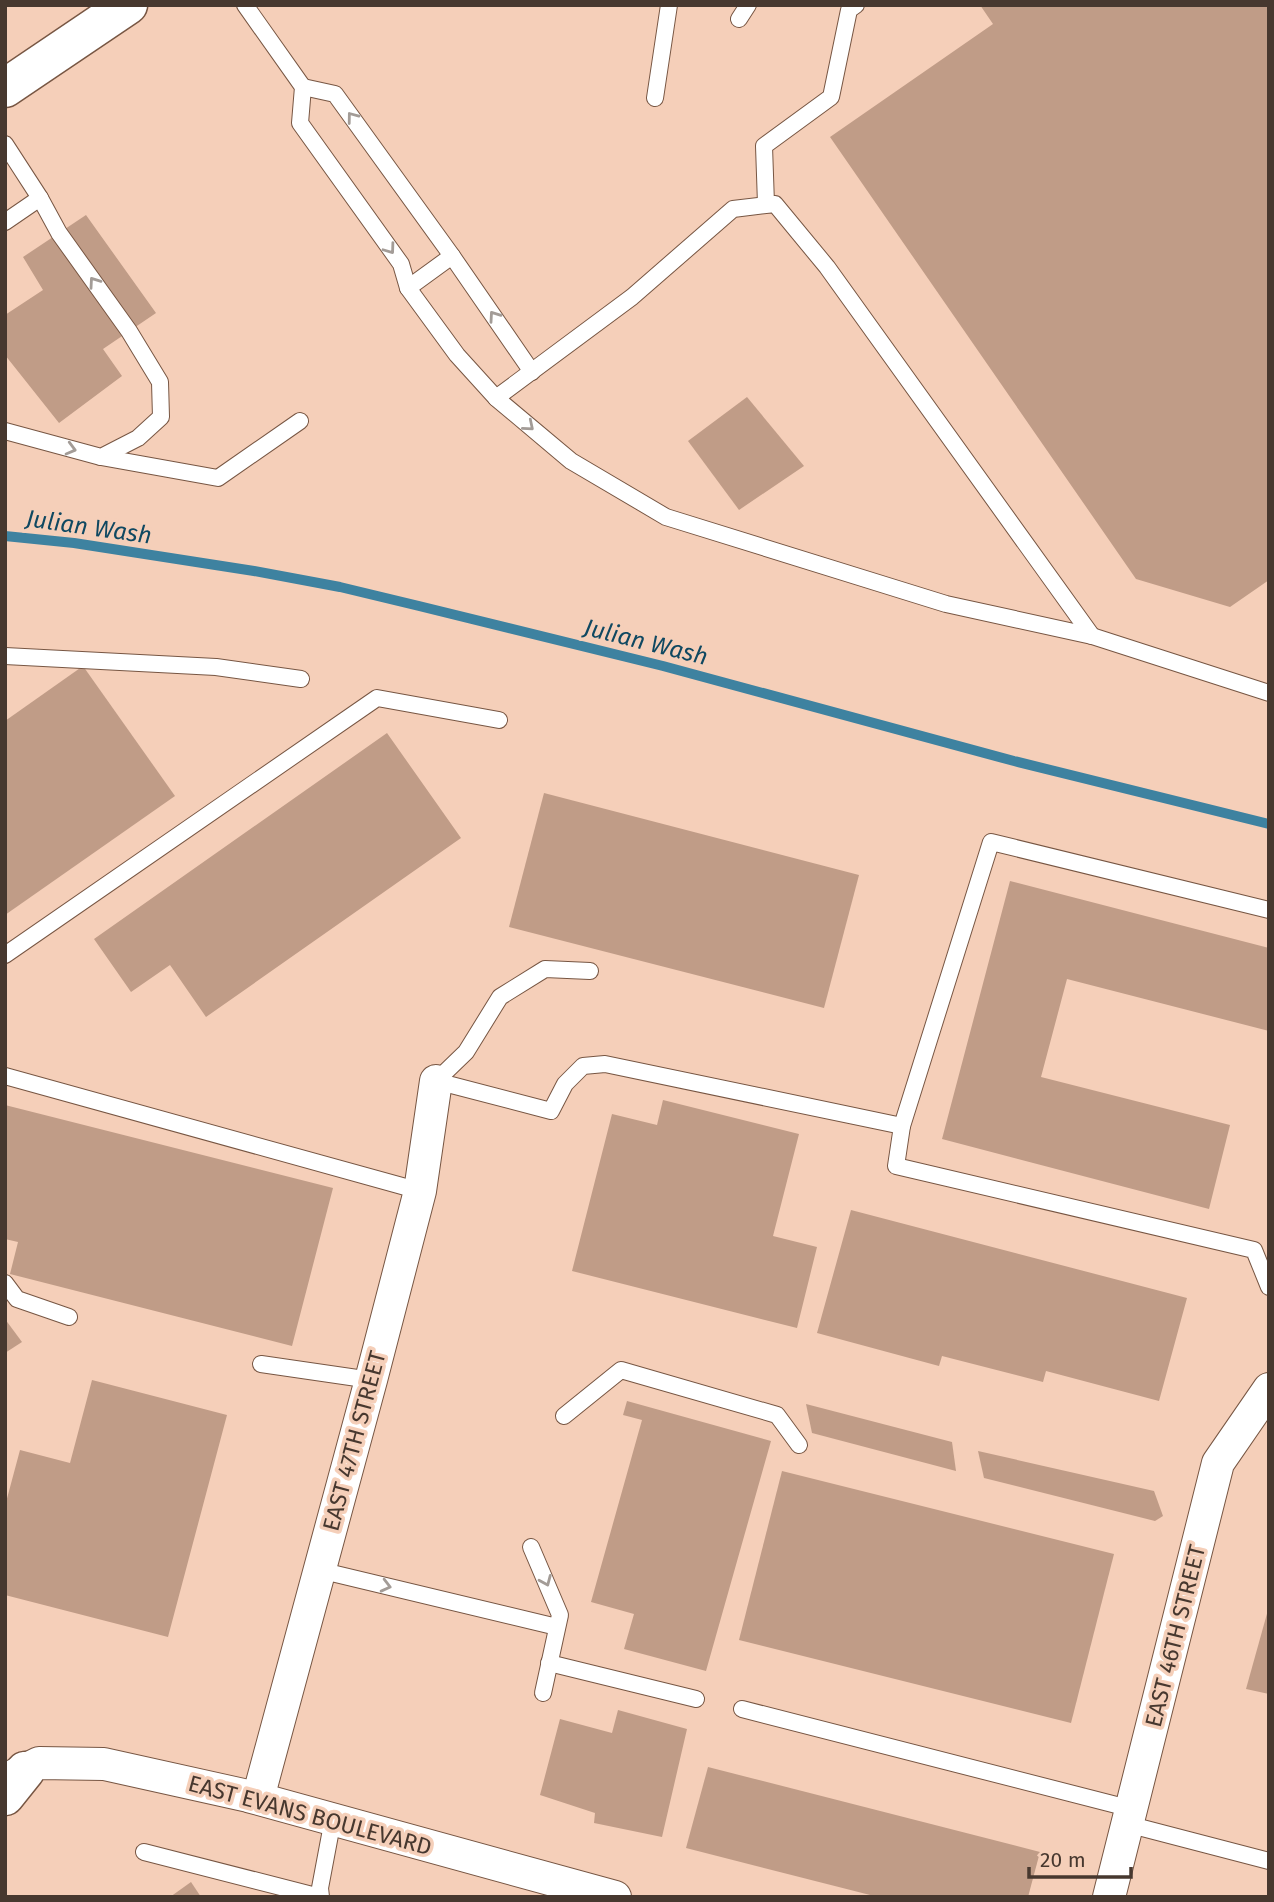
<svg xmlns="http://www.w3.org/2000/svg" width="1274" height="1902" font-family="'Fira Sans',sans-serif">
	<rect width="100%" height="100%" fill="#f5cfb9"/>
	<g fill="none" stroke-linecap="round" stroke-linejoin="round">
		<path stroke="#3e82a0" stroke-width="10" d="M 5,536 L 74,543 L 254,571 L 340,587 L 419,606 L 663,666 L 1014,761 L 1269,824"/>
	</g>
	<g fill="#c09c87">
		<path d="M 980,5 L 1269,5 L 1269,580 L 1230,607 L 1136,579 L 830,137 L 993,24 Z"/>
		<path d="M 86,215 L 156,313 L 103,349 L 122,376 L 59,423 L 5,355 L 5,315 L 43,290 L 23,257 Z"/>
		<path d="M 747,397 L 804,466 L 739,510 L 688,441 Z"/>
		<path d="M 83,666 L 175,796 L 5,915 L 5,721 Z"/>
		<path d="M 387,733 L 461,838 L 206,1017 L 170,965 L 131,992 L 94,939 Z"/>
		<path d="M 544,793 L 859,875 L 824,1008 L 509,927 Z"/>
		<path d="M 1010,881 L 1269,948 L 1269,1031 L 1067,979 L 1041,1077 L 1230,1125 L 1209,1209 L 942,1139 Z"/>
		<path d="M 663,1100 L 799,1134 L 773,1236 L 817,1247 L 797,1328 L 572,1271 L 612,1114 L 657,1125 Z"/>
		<path d="M 5,1105 L 333,1188 L 292,1346 L 10,1274 L 18,1242 L 5,1239 Z"/>
		<path d="M 851,1210 L 1187,1298 L 1159,1401 L 1046,1371 L 1043,1382 L 942,1356 L 939,1366 L 817,1333 Z"/>
		<path d="M 5,1319 L 22,1342 L 5,1353 Z"/>
		<path d="M 92,1380 L 227,1415 L 168,1637 L 5,1595 L 5,1506 L 20,1450 L 70,1463 Z"/>
		<path d="M 627,1401 L 771,1441 L 706,1671 L 624,1649 L 634,1614 L 591,1602 L 642,1420 L 623,1415 Z"/>
		<path d="M 806,1404 L 952,1442 L 956,1471 L 812,1433 Z"/>
		<path d="M 978,1451 L 1154,1491 L 1163,1516 L 1155,1521 L 984,1478 Z"/>
		<path d="M 782,1471 L 1114,1554 L 1071,1723 L 739,1640 Z"/>
		<path d="M 1268,1610 L 1269,1610 L 1269,1694 L 1246,1689 Z"/>
		<path d="M 618,1710 L 687,1729 L 662,1837 L 594,1823 L 595,1813 L 540,1795 L 560,1719 L 612,1733 Z"/>
		<path d="M 708,1767 L 1040,1852 L 1028,1897 L 878,1897 L 686,1848 Z"/>
		<path d="M 191,1882 L 201,1897 L 170,1897 Z"/>
	</g>
	<g fill="none" stroke-linecap="round" stroke-linejoin="round">
		<defs>
			<g id="lane">
				<path d="M 245,5 L 303,87 L 300,123 L 401,264 L 408,288 L 457,355 L 496,398 L 571,461 L 666,517 L 946,604 L 1092,636 L 1269,693"/>
				<path d="M 739,19 L 748,5"/>
				<path d="M 303,87 L 335,94 L 452,256 L 532,372"/>
				<path d="M 655,98 L 669,5"/>
				<path d="M 5,144 L 40,198 L 59,233 L 129,331 L 160,382 L 161,417 L 138,438 L 101,457 L 5,431"/>
				<path d="M 766,204 L 764,146 L 831,97 L 849,10 L 856,5"/>
				<path d="M 5,222 L 40,198"/>
				<path d="M 408,288 L 452,256"/>
				<path d="M 496,398 L 632,297 L 733,209 L 775,204 L 827,267 L 1092,636"/>
				<path d="M 101,457 L 218,478 L 300,421"/>
				<path d="M 5,656 L 216,667 L 301,679"/>
				<path d="M 5,955 L 377,698 L 499,720"/>
				<path d="M 5,1076 L 420,1191"/>
				<path d="M 436,1081 L 551,1111 L 565,1084 L 583,1066 L 605,1064 L 902,1126 L 991,842 L 1269,910"/>
				<path d="M 436,1081 L 466,1052 L 500,997 L 545,969 L 590,971"/>
				<path d="M 902,1126 L 896,1166 L 1254,1250 L 1269,1287"/>
				<path d="M 5,1283 L 17,1299 L 69,1317"/>
				<path d="M 261,1364 L 371,1380"/>
				<path d="M 564,1416 L 621,1370 L 777,1415 L 799,1445"/>
				<path d="M 531,1547 L 560,1615 L 543,1693"/>
				<path d="M 319,1570 L 557,1627"/>
				<path d="M 549,1663 L 696,1699"/>
				<path d="M 742,1709 L 1132,1809"/>
				<path d="M 1127,1824 L 1269,1861"/>
				<path d="M 144,1852 L 320,1897"/>
				<path d="M 321,1897 L 320,1888 L 333,1819"/>
			</g>
			<g id="street">
				<path d="M 5,1780 L 39,1763 L 104,1764 L 248,1796 L 615,1897"/>
				<path d="M 258,1798 L 371,1380 L 420,1191 L 436,1081"/>
				<path d="M 1109,1897 L 1218,1463 L 1269,1389"/>
			</g>
			<path id="secondary" d="M 5,1796 L 25,1771"/>
			<path id="primary" d="M 5,88 L 128,5"/>
		</defs>
		<use href="#lane" stroke="#775643" stroke-width="18"/>
		<use href="#street" stroke="#775643" stroke-width="34"/>
		<use href="#secondary" stroke="#775643" stroke-width="41"/>
		<use href="#primary" stroke="#775643" stroke-width="41"/>
		<use href="#lane" stroke="#fff" stroke-width="16"/>
		<use href="#street" stroke="#fff" stroke-width="32"/>
		<use href="#secondary" stroke="#fff" stroke-width="38"/>
		<use href="#primary" stroke="#fff" stroke-width="38"/>
	</g>
	<defs><path id="oneway-chevron" d="M-2-3.5L2.5 0L-2 3.5" fill="none" stroke-width="1.6" stroke-linecap="round" stroke-linejoin="round" transform="scale(1.75)"/></defs>
	<g stroke="#a39c97">
		<use href="#oneway-chevron" transform="translate(352 117) rotate(-127)"/>
		<use href="#oneway-chevron" transform="translate(390 249) rotate(54)"/>
		<use href="#oneway-chevron" transform="translate(94 282) rotate(-125)"/>
		<use href="#oneway-chevron" transform="translate(494 316) rotate(-125)"/>
		<use href="#oneway-chevron" transform="translate(529 426) rotate(40)"/>
		<use href="#oneway-chevron" transform="translate(71 449) rotate(15)"/>
		<use href="#oneway-chevron" transform="translate(546 1581) rotate(67)"/>
		<use href="#oneway-chevron" transform="translate(386 1586) rotate(14)"/>
	</g>
	<g text-anchor="middle" stroke-width="7" stroke-linejoin="round" paint-order="stroke">
		<g font-size="23" fill="#47382f" stroke="#f5cfb9">
			<text transform="translate(354 1441) rotate(-75)" y="8">EAST 47TH STREET</text>
			<text transform="translate(1175 1636) rotate(-76)" y="8">EAST 46TH STREET</text>
			<text transform="translate(310 1815) rotate(15)" y="8">EAST EVANS BOULEVARD</text>
		</g>
		<g font-size="24" font-style="italic" fill="#0f4861" stroke="#f5cfb9">
			<text transform="translate(89 527) rotate(8)" y="8">Julian Wash</text>
			<text transform="translate(646 642) rotate(14)" y="8">Julian Wash</text>
		</g>
	</g>
	<rect width="1274" height="1902" fill="none" stroke="#47382f" stroke-width="14"/>
	<path d="M1029 1867v10h102v-10" fill="none" stroke="#47382f" stroke-width="3.5"/>
	<text x="1040" y="1867" font-size="21" fill="#47382f" stroke="#f5cfb9" stroke-width="5" paint-order="stroke">20 m</text>
</svg>
